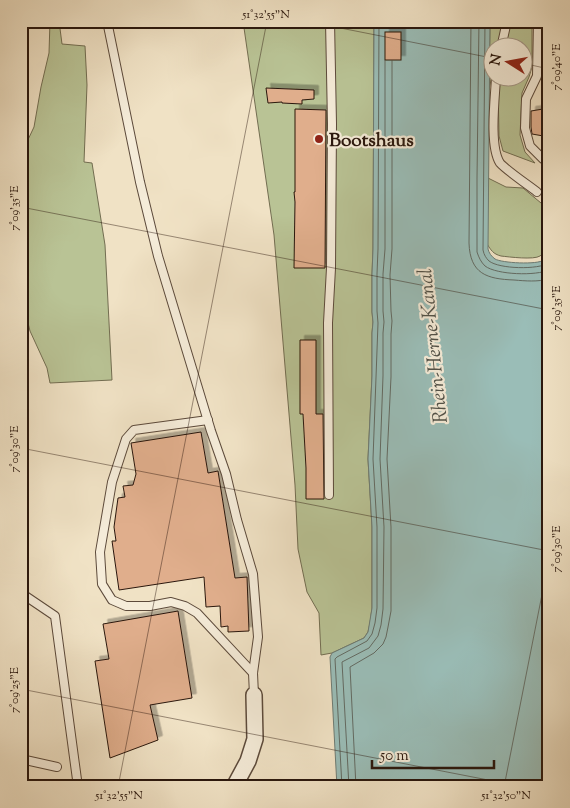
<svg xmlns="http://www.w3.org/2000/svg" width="570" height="808" font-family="'Sorts Mill Goudy',serif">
	<defs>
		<filter id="shadow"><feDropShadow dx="4.5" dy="-4.5" stdDeviation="0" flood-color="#0004"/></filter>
	</defs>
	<rect width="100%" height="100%" fill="#f0e2c5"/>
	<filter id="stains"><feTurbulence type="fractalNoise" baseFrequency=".004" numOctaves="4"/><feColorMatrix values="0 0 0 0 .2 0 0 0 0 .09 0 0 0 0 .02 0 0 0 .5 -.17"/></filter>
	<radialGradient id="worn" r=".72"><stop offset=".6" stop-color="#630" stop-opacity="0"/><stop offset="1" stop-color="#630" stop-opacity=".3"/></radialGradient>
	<g fill="#b9c395" stroke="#726d51">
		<path d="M 50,21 L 59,21 L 62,44 L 85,46 L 87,85 L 84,162 L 92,163 L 105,245 L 112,380 L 50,383 L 47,368 L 30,331 L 28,323 L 21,319 L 21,201 L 25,146 L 34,127 L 41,87 L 49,53 Z"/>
		<path d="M 243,21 L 374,21 L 373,249 L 372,274 L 372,312 L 373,322 L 372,333 L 372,376 L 368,459 L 372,527 L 372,608 L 370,623 L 368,632 L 364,638 L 332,653 L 321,655 L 319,613 L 307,592 L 298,549 L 295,485 L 274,235 Z"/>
		<path d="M 490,21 L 503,21 L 498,47 L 492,48 L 492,75 L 489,90 Z"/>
		<path d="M 509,21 L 532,21 L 532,67 L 529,77 L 522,93 L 520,135 L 525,152 L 535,163 L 503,151 L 499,136 L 498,78 L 522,78 L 522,48 L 504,47 Z"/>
		<path d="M 549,168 C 549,183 553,250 540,256 C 534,260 509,257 501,256 C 493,254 491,250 487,244 L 488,178 L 506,187 L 523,188 L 547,208 Z"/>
	</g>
	<path fill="#9abdb7" stroke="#6d7b73" d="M 374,21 L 490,21 L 488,249 C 489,253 491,256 495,259 C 502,263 537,265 544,260 C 547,258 547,256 549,254 L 549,787 L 337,787 L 330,657 L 332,653 L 364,638 L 368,632 L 372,608 L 372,527 L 368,459 L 372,376 L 372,333 L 373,322 L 372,312 L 372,274 L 373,249 Z"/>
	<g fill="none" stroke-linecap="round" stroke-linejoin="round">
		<g stroke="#626a62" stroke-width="1">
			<path d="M 471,21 L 469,243 C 470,274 487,279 514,280 C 526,281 537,282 549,279"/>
			<path d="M 479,21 L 477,178 L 477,252 C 479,258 481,262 485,266 C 497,275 536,276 549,270"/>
			<path d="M 485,21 L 483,250 C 484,255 486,258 489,261 C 499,269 538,270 549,263"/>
			<path d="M 342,787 L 335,659 L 337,657 L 367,641 L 372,634 L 375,623 L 377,608 L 377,527 L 373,459 L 378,323 L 377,311 L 377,274 L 378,249 L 379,21"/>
			<path d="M 349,787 L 342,662 L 369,648 L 378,636 L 381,625 L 383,609 L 384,527 L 380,459 L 383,376 L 383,333 L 384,322 L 383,311 L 383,274 L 385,249 L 385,61"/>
			<path d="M 356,787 L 350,667 L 374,653 L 383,644 L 386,637 L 388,627 L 391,611 L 391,527 L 387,459 L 391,377 L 391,334 L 392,321 L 391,311 L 390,275 L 392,249 L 392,61"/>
		</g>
	</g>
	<g fill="#e0ae8c" stroke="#2a170d" filter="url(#shadow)">
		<rect x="385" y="32" width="16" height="28"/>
		<path d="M 266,88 L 314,90 L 314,99 L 302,100 L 302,104 L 282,103 L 282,102 L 268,103 Z"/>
		<path d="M 549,108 L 549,137 L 532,134 L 531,127 L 531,111 Z"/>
		<path d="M 295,109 L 326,110 L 325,268 L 294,268 L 295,202 L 294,192 L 295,192 Z"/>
		<path d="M 300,340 L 316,340 L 316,414 L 323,414 L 324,499 L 306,499 L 306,468 L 303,414 L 300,414 Z"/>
		<path d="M 201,432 L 208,473 L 218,471 L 235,578 L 247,577 L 249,631 L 228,632 L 228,626 L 221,627 L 220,606 L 206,607 L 204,577 L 119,590 L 112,541 L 116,541 L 114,527 L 118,498 L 125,497 L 123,486 L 133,485 L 136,474 L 131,443 Z"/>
		<path d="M 178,611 L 192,698 L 150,705 L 158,740 L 110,758 L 95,661 L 109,659 L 103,624 Z"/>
	</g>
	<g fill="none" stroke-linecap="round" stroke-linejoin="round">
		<defs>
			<g id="lane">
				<path d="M 107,21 L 140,182 L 158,256 L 211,431 L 226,474 L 237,520 L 253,574 L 258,637 L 253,673 L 254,695"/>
				<path d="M 538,21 L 537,76 L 526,99 L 525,128 L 530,146 L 543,159 L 549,160"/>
				<path d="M 501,48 L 507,21"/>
				<path d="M 496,78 C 495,98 489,146 500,163 C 506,170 528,185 537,192"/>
				<path d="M 208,420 L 134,430 L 126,439 L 112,482 L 100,552 L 102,584 L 112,600 L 126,606 L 150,606 L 171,602 L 185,606 L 197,613 L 253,673"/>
				<path d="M 329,495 L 328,323 L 331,268 L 332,124 L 330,21"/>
				<path d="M 21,593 L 55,616 L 78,787"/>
				<path d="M 21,759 L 57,767"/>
			</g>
			<path id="street" d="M 234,787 L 248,761 L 255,739 L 254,695"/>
		</defs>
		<use href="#lane" stroke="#5c4a3b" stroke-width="10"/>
		<use href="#street" stroke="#5c4a3b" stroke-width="18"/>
		<use href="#lane" stroke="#f5ecd9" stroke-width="8"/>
		<use href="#street" stroke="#f5ecd9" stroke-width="15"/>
	</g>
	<path fill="none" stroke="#2a170d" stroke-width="1" stroke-opacity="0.45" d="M 305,21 L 492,58M 522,63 L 549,69M 21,207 L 549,310M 21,448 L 549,551M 21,689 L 524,787M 118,787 L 267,21M 504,787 L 549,559"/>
	<circle fill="#8f2418" stroke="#f5ecd9" stroke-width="2" cx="319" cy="139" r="5"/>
	<g text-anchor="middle" stroke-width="4.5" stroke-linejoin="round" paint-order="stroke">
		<g font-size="19" font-weight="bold" fill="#2a170d" stroke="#f5ecd9" text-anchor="start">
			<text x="329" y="146">Bootshaus</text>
		</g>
		<g font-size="20" font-style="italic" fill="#515148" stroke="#f5ecd9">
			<text transform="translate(432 346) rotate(-96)" y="7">Rhein-Herne-Kanal</text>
		</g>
	</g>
	<rect width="570" height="808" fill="none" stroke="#f0e2c5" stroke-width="55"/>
	<g transform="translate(508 62) rotate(281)"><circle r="24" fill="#f5ecd9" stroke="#a49787"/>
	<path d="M0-4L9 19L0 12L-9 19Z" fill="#8f2418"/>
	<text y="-8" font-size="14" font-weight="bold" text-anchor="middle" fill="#2a170d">N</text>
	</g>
	<path d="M372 760v8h122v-8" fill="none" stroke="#2a170d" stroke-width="2.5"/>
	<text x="380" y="760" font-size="15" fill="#2a170d" stroke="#f5ecd9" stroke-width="4" paint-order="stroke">50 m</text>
	<rect x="28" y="28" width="514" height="752" fill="none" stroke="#2a170d" stroke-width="2"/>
	<g font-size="12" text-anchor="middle" fill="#2a170d">
		<text x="266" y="18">51°32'55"N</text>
		<text transform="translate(556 67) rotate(-90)" y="4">7°09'40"E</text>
		<text transform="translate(14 208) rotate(-90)" y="4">7°09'35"E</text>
		<text transform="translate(556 308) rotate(-90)" y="4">7°09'35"E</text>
		<text transform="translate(14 449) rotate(-90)" y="4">7°09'30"E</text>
		<text transform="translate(556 549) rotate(-90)" y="4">7°09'30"E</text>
		<text transform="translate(14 690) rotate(-90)" y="4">7°09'25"E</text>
		<text x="119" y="799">51°32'55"N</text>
		<text x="506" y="799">51°32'50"N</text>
	</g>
	<rect width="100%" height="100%" filter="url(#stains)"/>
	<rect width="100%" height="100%" fill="url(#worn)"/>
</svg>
